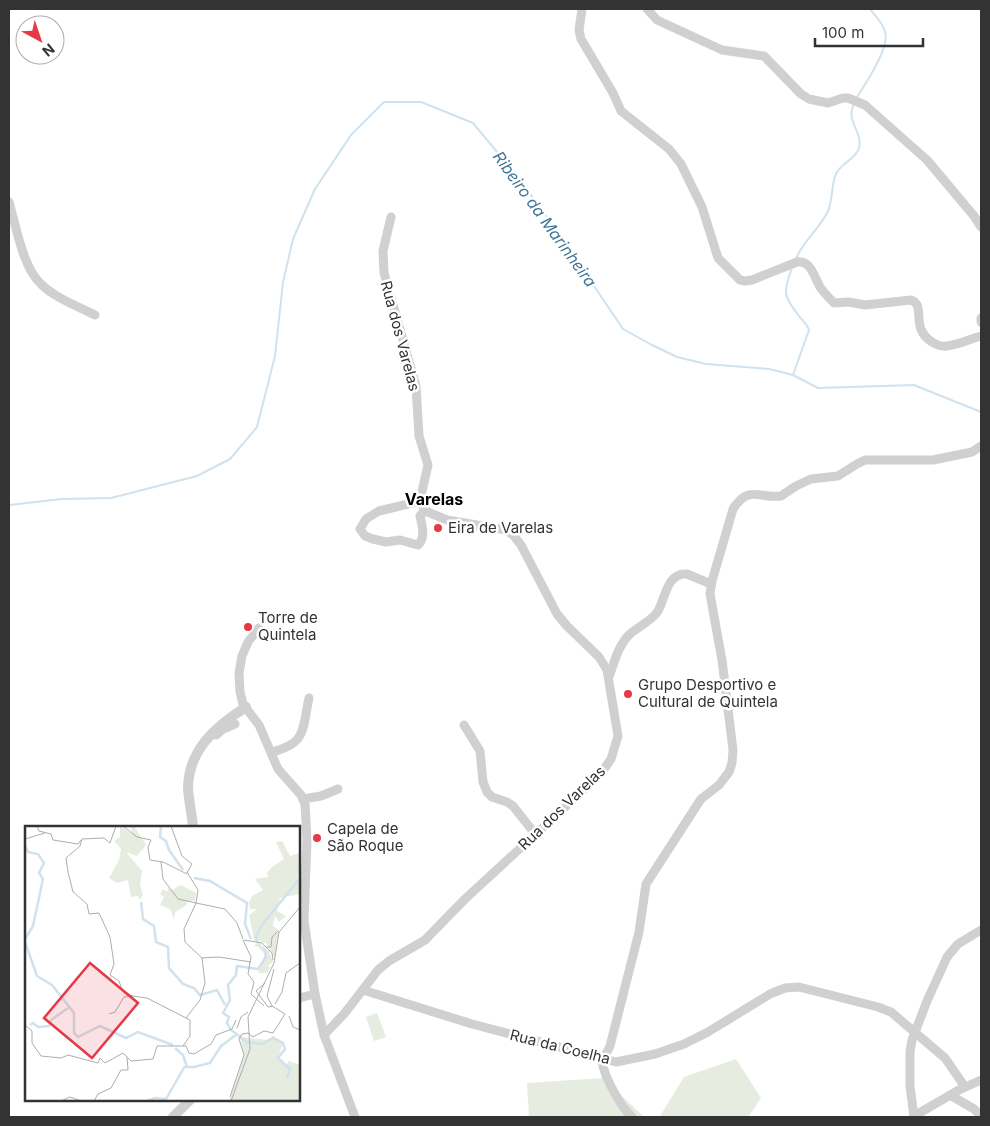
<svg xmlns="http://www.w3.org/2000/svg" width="990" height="1126" font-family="Inter,sans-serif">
	<rect width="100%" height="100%" fill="#fff"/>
	<g fill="#e6ecdf">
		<path d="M 377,1013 L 386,1037 L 374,1041 L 366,1017 Z"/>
		<path d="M 736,1059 L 761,1098 L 748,1117 L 663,1117 L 660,1116 L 684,1077 Z"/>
		<path d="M 603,1078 L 644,1117 L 529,1117 L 527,1083 Z"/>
	</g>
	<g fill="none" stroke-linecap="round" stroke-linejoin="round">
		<g stroke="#cfe2ee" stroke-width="2">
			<path d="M 856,99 C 865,84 890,48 885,32 C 883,23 875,16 870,9"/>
			<path d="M 796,259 C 803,240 820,229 828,211 C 833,199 831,185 836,174 C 841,163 856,159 859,148 C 863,131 845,121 854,104"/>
			<path d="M 792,268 C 783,292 783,296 799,316 C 803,321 807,324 809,330 L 793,375"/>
			<path d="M 9,505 L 62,499 L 111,498 L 197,476 L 230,459 L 257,427 L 275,356 L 283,282 L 293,239 L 315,189 L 351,135 L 384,102 L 421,102 L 473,123 L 517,176 L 557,231 L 623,329 L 650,344 L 677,357 L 706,364 L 769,369 L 793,375 L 818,388 L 914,385 L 981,412"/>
		</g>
		<g stroke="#d0d0d0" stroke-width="9">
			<path d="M 582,9 L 579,30 L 581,39 L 613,93 L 621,111 L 669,149 L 681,164 L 702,207 L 718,258 L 740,280 L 745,281 L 752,280 L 797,262 C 811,260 814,277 820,287 C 824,293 829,298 834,303 L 849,302 L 865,305 L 911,300 C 927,306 909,327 932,342 C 937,345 942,347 947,346 C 958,345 970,339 981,336"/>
			<path d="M 647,9 L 657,20 L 722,50 L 764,56 L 801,94 L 809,99 L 828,103 L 843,98 L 848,98 L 865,105 L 927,160 L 974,216 L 981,227"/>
			<path d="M 9,202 C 16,226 23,268 41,284 C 55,298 77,306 95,315"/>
			<path d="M 981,318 L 981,322"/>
			<path d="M 421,501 L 379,511 L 366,519 L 360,529 L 365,536 L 373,539 L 386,542 L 400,540 L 418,545 C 426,537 422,526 420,516 L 425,510"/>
			<path d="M 259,628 L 248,642 L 242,656 L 239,673 L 240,692 L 243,704 L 259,725 L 278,769 L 301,795 L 305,804 L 307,839 L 304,921 L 315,994 L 324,1035 L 355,1117"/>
			<path d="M 609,677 C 614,663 618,646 629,635 C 637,627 652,621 658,611 C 665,599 667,572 687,574 L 711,584"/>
			<path d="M 464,725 L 480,751 L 483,782 L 487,792 L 492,797 L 507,802 L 513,806 L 536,835"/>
			<path d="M 216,735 L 223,729 L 235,724"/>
			<path d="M 272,752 C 307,743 302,730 309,698"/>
			<path d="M 303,799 L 321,796 L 338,789"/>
			<path d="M 363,990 L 472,1024 L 616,1062 L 655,1054 L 684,1044 L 708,1032 L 770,994 L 785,988 L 799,987 L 878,1007 L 891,1012 L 945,1058 L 965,1087"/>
			<path d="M 299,998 L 315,994"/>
			<path d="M 324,1035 L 344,1014 L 378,970 L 389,961 L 425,940 L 465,899 L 600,775 L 611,759 L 618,736 L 607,670 L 599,657 L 567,626 L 557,614 L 521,545 L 514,536 L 506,530 L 447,520 L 428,512 L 422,505 L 421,496 L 428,465 L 419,436 L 416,386 L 384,273 L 383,251 L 391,217"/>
			<path d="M 950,1095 L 974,1109 L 981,1116"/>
			<path d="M 914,1116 L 959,1090 L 981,1080"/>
			<path d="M 632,1117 C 620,1106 605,1078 602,1062 L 610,1046 L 639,932 L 646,884 L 701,799 L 719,785 L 729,772 L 732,763 L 733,750 L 722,660 L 710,594 L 712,581 L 733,509 C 749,484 760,499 781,496 L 796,486 L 811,479 L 838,476 L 857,464 L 865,460 L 933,460 L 972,452 L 981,446"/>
			<path d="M 914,1117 L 910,1086 L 910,1052 L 912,1040 L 927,1001 L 947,957 L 958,944 L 981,930"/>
		</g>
		<g stroke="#d0d0d0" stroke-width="10">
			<path d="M 193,827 C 192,814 189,802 188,789 C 188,750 216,726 246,707"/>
			<path d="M 173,1117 L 190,1100"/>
		</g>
	</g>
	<g fill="#e63946" stroke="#fff" stroke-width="2">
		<circle cx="438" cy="528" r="5"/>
		<circle cx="248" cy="627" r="5"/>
		<circle cx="628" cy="694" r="5"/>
		<circle cx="317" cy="838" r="5"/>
	</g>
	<g text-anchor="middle" stroke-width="5" stroke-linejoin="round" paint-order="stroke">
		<g font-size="15" fill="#333" stroke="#fff">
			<text transform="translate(400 336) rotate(75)" y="5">Rua dos Varelas</text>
			<text transform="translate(562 808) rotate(-44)" y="5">Rua dos Varelas</text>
			<text transform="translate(560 1047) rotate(14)" y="5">Rua da Coelha</text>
		</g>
		<g font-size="15" fill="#333" stroke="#fff" text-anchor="start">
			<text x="448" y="533">Eira de Varelas</text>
			<text x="258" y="623">Torre de<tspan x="258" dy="17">Quintela</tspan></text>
			<text x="638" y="690">Grupo Desportivo e<tspan x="638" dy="17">Cultural de Quintela</tspan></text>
			<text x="327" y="834">Capela de<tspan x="327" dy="17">São Roque</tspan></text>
		</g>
		<g font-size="16" font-style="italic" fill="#3f7597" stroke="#fff">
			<text transform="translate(545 219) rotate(54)" y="6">Ribeiro da Marinheira</text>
		</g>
		<g font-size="16" font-weight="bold" fill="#000" stroke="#fff">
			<text x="434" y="505">Varelas</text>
		</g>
	</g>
	<g transform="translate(25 826)">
		<rect width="275" height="275" fill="#fff"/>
		<path d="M 95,0 L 107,8 L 106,0 L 109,0 L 121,19 L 112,30 L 101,26 L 117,45 L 115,59 L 118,68 L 115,74 L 113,70 L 106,71 L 103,54 L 92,57 L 84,52 L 94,34 L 96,23 L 89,15 L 95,11 ZM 257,15 L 265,30 L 275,27 L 275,46 L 271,56 L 275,56 L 275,68 L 255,72 L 252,85 L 261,90 L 254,96 L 250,90 L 248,100 L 254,104 L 250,132 L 241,117 L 229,114 L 224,89 L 232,83 L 225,83 L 224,77 L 227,70 L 238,64 L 230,53 L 243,51 L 242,47 L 247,41 L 259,33 L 251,16 ZM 156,59 L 171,67 L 170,75 L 162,75 L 162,79 L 150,86 L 149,93 L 145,83 L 135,79 L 139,71 L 135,68 L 138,63 L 142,66 L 143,62 L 147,64 ZM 233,116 L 244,125 L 248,136 L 242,140 L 245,141 L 242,147 L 233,147 L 240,128 L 232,120 L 228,121 ZM 248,210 L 258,216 L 254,230 L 257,235 L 261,239 L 264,235 L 275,239 L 275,275 L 204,275 L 219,230 L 215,211 L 242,214 Z" fill="#e6ecdf"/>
		<path fill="none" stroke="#cfe2ee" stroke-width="2.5" d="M 136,0 L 135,11 L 141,15 L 144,24 L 158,44M 0,20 L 3,26 L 13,28 L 19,37 L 14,47 L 18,53 L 8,100 L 0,113M 169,52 L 185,55 L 222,77 L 220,98 L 226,113M 116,76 L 118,93 L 129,100 L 131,116 L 143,121 L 144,142 L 158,158 L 169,162 L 175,169 L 192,164 L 200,179M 0,116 L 12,150 L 27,159 L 49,187 L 49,207 L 53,211 L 75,200 L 101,212 L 113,206 L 148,219M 232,117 L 231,110 L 237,99 L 275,52M 239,122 L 241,131 L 233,143 L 212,140 L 211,149 L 203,159 L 205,174 L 198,187 L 204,191 L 202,197 L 206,204 L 222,216 L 237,218 L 248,212 L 258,217 L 260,223 L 253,232 L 265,243 L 262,252M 5,199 L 8,197 L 13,201 L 24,200 L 26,194 L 43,182M 150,222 L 158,229 L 162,241 L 169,241 L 185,237 L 196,220 L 212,208M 122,275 L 130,272 L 141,273 L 160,240"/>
		<path fill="none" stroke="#adadad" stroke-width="1" d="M 12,0 L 14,5 L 26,8 L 28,14 L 53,18 L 56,14M 98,0 L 112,11 L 126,14 L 123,21 L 125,34 L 138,36 L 162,48M 146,0 L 157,30 L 167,38 L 162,47M 0,13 L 20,7M 57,13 L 55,20 L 41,32 L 43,46 L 48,66 L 62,78 L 64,88 L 74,87 L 85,111 L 89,138 L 85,149 L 94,155 L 97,164 L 107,170 L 122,172 L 165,194 L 165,210 L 158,220M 57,13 L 79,12 L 85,17 L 91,0M 136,36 L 138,53 L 153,73 L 171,77M 162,46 L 173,64 L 171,77 L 200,83 L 212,97 L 218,113M 218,114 L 226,131 L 223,148 L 229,156 L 226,168 L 239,180M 219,114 L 237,117 L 247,127 L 248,134M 241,121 L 246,121 L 247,111 L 253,105M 176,132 L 194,131 L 226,136M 249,143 L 242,170 L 247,180 L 260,188M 240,157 L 231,165 L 243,181 L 248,180M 250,178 L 257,166 L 261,147 L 275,137M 84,188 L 90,186 L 99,171 L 108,170M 264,190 L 268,201 L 275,204M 161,192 L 175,174 L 180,157 L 177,132 L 160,116 L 159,103 L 171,77M 0,199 L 7,205 L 7,217 L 16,230 L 36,232 L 43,229 L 73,237 L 75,232 L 80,237 L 98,227 L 106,235 L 128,233 L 132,220 L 161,220 L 164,227 L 169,228 L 186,218 L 191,209 L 207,203 L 211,194M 212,202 L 216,191 L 223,186M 205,271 L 219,229 L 214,213 L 217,208 L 223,207 L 228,211 L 239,205 L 248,207 L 260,188M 36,275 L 45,271 L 56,275M 69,275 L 73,268 L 86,262 L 96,244 L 103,244 L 102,231M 206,275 L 225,223 L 223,191 L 249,137 L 254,106 L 275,81"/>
		<path fill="#e63946" fill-opacity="0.15" stroke="#e63946" stroke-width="2.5" d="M 65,137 L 113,177 L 67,232 L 19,192 Z"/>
		<rect width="275" height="275" fill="none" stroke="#333" stroke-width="2.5"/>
	</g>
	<rect width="990" height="1126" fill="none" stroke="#333333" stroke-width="20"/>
	<g transform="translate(40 40) rotate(140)"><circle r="24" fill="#ffffff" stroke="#adadad"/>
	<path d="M0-4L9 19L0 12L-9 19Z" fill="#e63946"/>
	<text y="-8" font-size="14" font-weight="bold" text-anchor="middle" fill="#333333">N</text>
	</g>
	<path d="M815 38v8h108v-8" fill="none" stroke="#333333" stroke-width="2.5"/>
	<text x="822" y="38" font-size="15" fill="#333333" stroke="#ffffff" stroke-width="4" paint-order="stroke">100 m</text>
</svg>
